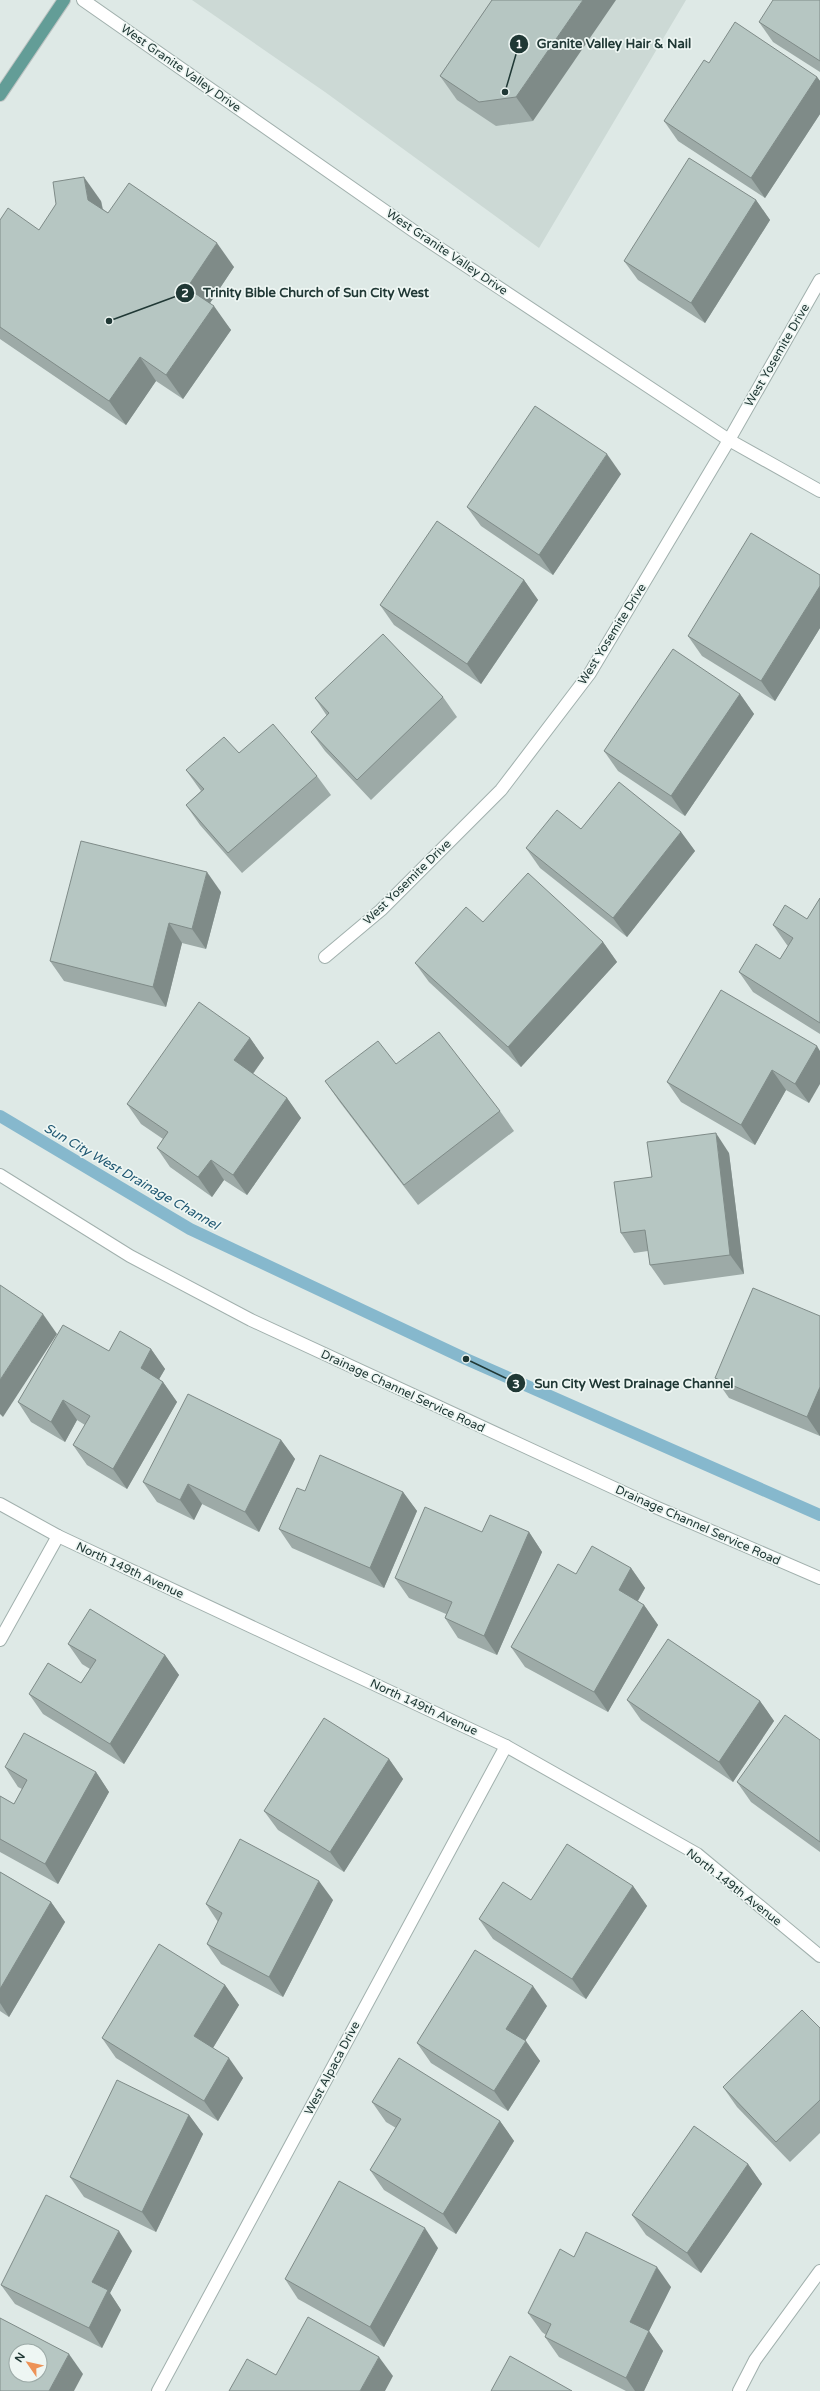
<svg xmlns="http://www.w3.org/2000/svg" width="820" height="2391" font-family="'Varela Round',sans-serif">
	<rect width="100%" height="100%" fill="#dee9e6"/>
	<path fill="#ccd9d5" d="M 192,0 L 686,0 L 539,248 L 325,92 Z"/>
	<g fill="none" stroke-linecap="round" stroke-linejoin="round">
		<path stroke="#86b8cd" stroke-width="12" d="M 0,1116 L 190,1229 L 466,1359 L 820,1515"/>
		<defs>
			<g id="minor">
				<path d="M 83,0 L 418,234 L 729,440 L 820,491"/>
				<path d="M 325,957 L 381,910 L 501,790 L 590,673 L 729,440 L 820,280"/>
				<path d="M 0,1175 L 130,1256 L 251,1320 L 653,1506 L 820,1578"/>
				<path d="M 0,1504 L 58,1536 L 506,1746 L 697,1854 L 820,1956"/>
				<path d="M 0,1640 L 58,1536"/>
				<path d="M 158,2391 L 506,1746"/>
				<path d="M 739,2391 L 755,2360 L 820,2271"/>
			</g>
			<path id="major" d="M 0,95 L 64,0"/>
		</defs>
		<use href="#minor" stroke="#a1b0ad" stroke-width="14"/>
		<use href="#major" stroke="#bcc3c2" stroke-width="14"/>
		<use href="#minor" stroke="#fff" stroke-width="12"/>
		<use href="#major" stroke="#639d97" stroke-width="12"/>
	</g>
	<g fill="#9daaa7">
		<path d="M 492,0 L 533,121 L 496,126 L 457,100 L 440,76 Z"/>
		<path d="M 820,0 L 820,72 L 773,42 L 759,22 Z"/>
		<path d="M 709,63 L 817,77 L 820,81 L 820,114 L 765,198 L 678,141 L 664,121 Z"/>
		<path d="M 756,200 L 770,220 L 705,323 L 638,280 L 624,261 Z"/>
		<path d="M 101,201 L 103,209 L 108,213 L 234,267 L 210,303 L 231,330 L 183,399 L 156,381 L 126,425 L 0,339 L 0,220 L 39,230 Z"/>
		<path d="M 621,474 L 553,575 L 481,526 L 467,507 Z"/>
		<path d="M 820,575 L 820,628 L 775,701 L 702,656 L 688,636 Z"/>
		<path d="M 524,580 L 538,600 L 481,684 L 394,625 L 380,605 Z"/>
		<path d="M 740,694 L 754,714 L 685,816 L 618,771 L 604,751 Z"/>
		<path d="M 443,697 L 457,717 L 371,800 L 325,751 L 311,732 L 327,716 L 315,698 Z"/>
		<path d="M 239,753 L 317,776 L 331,795 L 242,873 L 200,825 L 186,805 L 201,791 L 186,770 Z"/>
		<path d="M 581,829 L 681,832 L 695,851 L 627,937 L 540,868 L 526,848 Z"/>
		<path d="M 221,892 L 206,949 L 182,943 L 166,1007 L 64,981 L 50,961 Z"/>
		<path d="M 820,898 L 820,1034 L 753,992 L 739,972 L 780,959 L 788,946 L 787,945 L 773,925 L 807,919 Z"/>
		<path d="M 483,922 L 603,942 L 617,962 L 521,1067 L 429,982 L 415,963 Z"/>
		<path d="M 250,1038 L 264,1058 L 253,1074 L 287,1098 L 301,1118 L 247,1195 L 224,1180 L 212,1197 L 170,1167 L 157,1148 L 163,1139 L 141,1124 L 127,1104 Z"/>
		<path d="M 817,1046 L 809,1103 L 786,1090 L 755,1145 L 681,1102 L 667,1082 Z"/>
		<path d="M 396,1064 L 500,1111 L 514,1131 L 418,1205 L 339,1101 L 325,1081 Z"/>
		<path d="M 729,1153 L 744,1274 L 664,1285 L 650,1265 L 648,1251 L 634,1253 L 621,1233 L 652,1177 Z"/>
		<path d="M 820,1316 L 820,1436 L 729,1398 L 715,1378 Z"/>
		<path d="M 151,1349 L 165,1369 L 159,1379 L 163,1382 L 177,1402 L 127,1489 L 87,1465 L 73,1445 L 85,1425 L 77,1420 L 65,1442 L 31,1422 L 18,1402 L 109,1351 Z"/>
		<path d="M 281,1440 L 295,1459 L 259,1532 L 202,1504 L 194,1520 L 157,1502 L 143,1482 Z"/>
		<path d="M 305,1491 L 403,1492 L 417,1511 L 384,1588 L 292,1548 L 279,1529 Z"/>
		<path d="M 482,1532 L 529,1532 L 542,1552 L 497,1655 L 458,1638 L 445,1618 L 446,1614 L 409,1598 L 395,1578 Z"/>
		<path d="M 631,1568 L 645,1588 L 638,1601 L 644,1605 L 658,1625 L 608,1712 L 525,1667 L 511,1647 L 576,1574 Z"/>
		<path d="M 68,1644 L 165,1655 L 179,1675 L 124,1764 L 43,1714 L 29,1694 L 81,1683 L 90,1669 L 82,1664 Z"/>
		<path d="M 627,1700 L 760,1701 L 774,1721 L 733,1782 L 641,1720 Z"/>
		<path d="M 820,1740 L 820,1852 L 751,1802 L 737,1782 Z"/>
		<path d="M 389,1759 L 403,1779 L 344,1872 L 278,1830 L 264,1811 Z"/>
		<path d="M 5,1767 L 96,1772 L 109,1792 L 58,1884 L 0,1852 L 0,1796 L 14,1804 L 22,1789 L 18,1787 Z"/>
		<path d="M 0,1872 L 51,1902 L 65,1922 L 9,2017 L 0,2011 Z"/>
		<path d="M 633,1886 L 647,1906 L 586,1999 L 493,1939 L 479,1919 L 531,1900 Z"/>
		<path d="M 333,1900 L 283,1997 L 221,1964 L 207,1944 L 218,1922 L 206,1904 Z"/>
		<path d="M 225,1985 L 239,2005 L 213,2048 L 243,2078 L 218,2121 L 116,2058 L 102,2038 Z"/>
		<path d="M 547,2006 L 525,2041 L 540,2061 L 508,2111 L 431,2063 L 417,2043 Z"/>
		<path d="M 820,2028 L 820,2133 L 790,2162 L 737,2107 L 723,2087 Z"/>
		<path d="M 372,2102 L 500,2121 L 514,2141 L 456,2234 L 384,2190 L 370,2170 L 396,2128 L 386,2122 Z"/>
		<path d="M 189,2115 L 203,2134 L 156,2232 L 84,2197 L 70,2177 Z"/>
		<path d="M 748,2164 L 762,2184 L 701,2273 L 646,2235 L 632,2215 Z"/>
		<path d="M 438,2248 L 384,2347 L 298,2299 L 285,2279 Z"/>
		<path d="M 132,2251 L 110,2293 L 121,2310 L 102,2348 L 15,2304 L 1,2285 Z"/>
		<path d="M 574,2257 L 671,2287 L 649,2331 L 663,2351 L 644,2391 L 626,2391 L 559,2357 L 545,2337 L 546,2335 L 542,2332 L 528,2313 Z"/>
	</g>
	<g fill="#7f8b88">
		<path d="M 583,0 L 616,0 L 533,121 L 516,97 Z"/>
		<path d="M 817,77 L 820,81 L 820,114 L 765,198 L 751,178 Z"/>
		<path d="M 84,177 L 101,201 L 105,224 L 88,200 Z"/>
		<path d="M 756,200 L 770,220 L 705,323 L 691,303 Z"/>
		<path d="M 217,243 L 234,267 L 204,312 L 187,288 Z"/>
		<path d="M 214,306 L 231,330 L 183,399 L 166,375 Z"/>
		<path d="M 140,357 L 156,381 L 126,425 L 109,401 Z"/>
		<path d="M 607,454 L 621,474 L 553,575 L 539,555 Z"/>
		<path d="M 524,580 L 538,600 L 481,684 L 467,664 Z"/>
		<path d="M 820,586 L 820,628 L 775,701 L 761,681 Z"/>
		<path d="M 740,694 L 754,714 L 685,816 L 671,796 Z"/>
		<path d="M 681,832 L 695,851 L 627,937 L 613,918 Z"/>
		<path d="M 207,872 L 221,892 L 206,949 L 192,929 Z"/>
		<path d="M 169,923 L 182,943 L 166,1007 L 153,987 Z"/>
		<path d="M 603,942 L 617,962 L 521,1067 L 508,1047 Z"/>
		<path d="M 250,1038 L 264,1058 L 248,1080 L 234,1060 Z"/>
		<path d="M 817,1046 L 820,1051 L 820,1084 L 809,1103 L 795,1084 Z"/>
		<path d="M 772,1070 L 786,1090 L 755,1145 L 741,1125 Z"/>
		<path d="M 287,1098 L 301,1118 L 247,1195 L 233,1175 Z"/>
		<path d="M 716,1133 L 729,1153 L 744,1274 L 730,1255 Z"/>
		<path d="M 211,1160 L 224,1180 L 212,1197 L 198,1177 Z"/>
		<path d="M 43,1314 L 57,1334 L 3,1417 L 0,1414 L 0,1380 Z"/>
		<path d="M 151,1349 L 165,1369 L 154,1388 L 141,1368 Z"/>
		<path d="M 163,1382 L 177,1402 L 127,1489 L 113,1469 Z"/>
		<path d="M 820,1387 L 820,1436 L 807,1417 Z"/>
		<path d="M 63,1400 L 77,1420 L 65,1442 L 51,1422 Z"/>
		<path d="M 281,1440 L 295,1459 L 259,1532 L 245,1512 Z"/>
		<path d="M 188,1484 L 202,1504 L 194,1520 L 180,1500 Z"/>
		<path d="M 403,1492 L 417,1511 L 384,1588 L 370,1568 Z"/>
		<path d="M 529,1532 L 542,1552 L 497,1655 L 484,1636 Z"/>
		<path d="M 631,1568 L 645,1588 L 633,1609 L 619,1590 Z"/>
		<path d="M 644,1605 L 658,1625 L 608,1712 L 594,1692 Z"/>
		<path d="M 165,1655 L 179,1675 L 124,1764 L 110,1744 Z"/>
		<path d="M 760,1701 L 774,1721 L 733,1782 L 719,1762 Z"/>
		<path d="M 389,1759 L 403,1779 L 344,1872 L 330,1852 Z"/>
		<path d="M 96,1772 L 109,1792 L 58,1884 L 45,1864 Z"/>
		<path d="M 319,1881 L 333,1900 L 283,1997 L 269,1977 Z"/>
		<path d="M 633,1886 L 647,1906 L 586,1999 L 572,1979 Z"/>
		<path d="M 51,1902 L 65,1922 L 9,2017 L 0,2003 L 0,1989 Z"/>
		<path d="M 225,1985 L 239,2005 L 208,2056 L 194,2036 Z"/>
		<path d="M 533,1986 L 547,2006 L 520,2049 L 506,2029 Z"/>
		<path d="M 526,2041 L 540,2061 L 508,2111 L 494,2091 Z"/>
		<path d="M 229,2058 L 243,2078 L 218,2121 L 204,2101 Z"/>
		<path d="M 189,2115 L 203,2134 L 156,2232 L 142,2212 Z"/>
		<path d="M 500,2121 L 514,2141 L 456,2234 L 443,2214 Z"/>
		<path d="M 748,2164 L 762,2184 L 701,2273 L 687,2253 Z"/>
		<path d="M 425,2228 L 438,2248 L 384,2347 L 370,2327 Z"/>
		<path d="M 119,2231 L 132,2251 L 110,2293 L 121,2310 L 102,2348 L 89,2328 L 92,2282 Z"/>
		<path d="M 657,2267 L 671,2287 L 644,2341 L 630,2322 Z"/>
		<path d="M 649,2331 L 663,2351 L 644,2391 L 635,2391 L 626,2378 Z"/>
		<path d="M 69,2354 L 83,2374 L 74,2391 L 49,2391 Z"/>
		<path d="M 379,2357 L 393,2376 L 385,2391 L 360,2391 Z"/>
	</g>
	<g fill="#b6c6c2" stroke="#7f8b88" fill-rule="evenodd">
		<path d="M 492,0 L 583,0 L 516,97 L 479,102 L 440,76 Z"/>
		<path d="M 773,0 L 820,0 L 820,61 L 759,22 Z"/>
		<path d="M 735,22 L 817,77 L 751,178 L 664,121 L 704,60 L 709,63 Z"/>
		<path d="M 689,158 L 756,200 L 691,303 L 624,261 Z"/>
		<path d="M 84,177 L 88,200 L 108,213 L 129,183 L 217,243 L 187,288 L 214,306 L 166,375 L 140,357 L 109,401 L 0,327 L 0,220 L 8,208 L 39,230 L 56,204 L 53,182 Z"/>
		<path d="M 535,406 L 607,454 L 539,555 L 467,507 Z"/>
		<path d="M 437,521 L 524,580 L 467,664 L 380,605 Z"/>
		<path d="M 751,533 L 820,575 L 820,586 L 761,681 L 688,636 Z"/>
		<path d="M 383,634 L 443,697 L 357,780 L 311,732 L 329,713 L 315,698 Z"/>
		<path d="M 673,649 L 740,694 L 671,796 L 604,751 Z"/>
		<path d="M 273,724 L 317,776 L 228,853 L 186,805 L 204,789 L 186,770 L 224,737 L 239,753 Z"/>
		<path d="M 619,782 L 681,832 L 613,918 L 526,848 L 557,810 L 581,829 Z"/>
		<path d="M 81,841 L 207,872 L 192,929 L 169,923 L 153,987 L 50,961 Z"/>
		<path d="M 528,873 L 603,942 L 508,1047 L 415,963 L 466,907 L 483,922 Z"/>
		<path d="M 820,898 L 820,1023 L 739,972 L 756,944 L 780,959 L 793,938 L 773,925 L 785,905 L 807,919 Z"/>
		<path d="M 721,990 L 817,1046 L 795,1084 L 772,1070 L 741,1125 L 667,1082 Z"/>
		<path d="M 199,1002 L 250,1038 L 234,1060 L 287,1098 L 233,1175 L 211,1160 L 198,1177 L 157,1148 L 168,1132 L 127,1104 Z"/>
		<path d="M 439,1032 L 500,1111 L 404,1185 L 325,1081 L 378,1041 L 396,1064 Z"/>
		<path d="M 716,1133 L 730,1255 L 650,1265 L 645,1230 L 621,1233 L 614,1182 L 652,1177 L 647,1142 Z"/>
		<path d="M 0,1285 L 43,1314 L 0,1380 Z"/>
		<path d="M 753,1288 L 820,1316 L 820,1387 L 807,1417 L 715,1378 Z"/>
		<path d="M 63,1325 L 109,1351 L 120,1331 L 151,1349 L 141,1368 L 163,1382 L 113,1469 L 73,1445 L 90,1416 L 63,1400 L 51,1422 L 18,1402 Z"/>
		<path d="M 188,1394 L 281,1440 L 245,1512 L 188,1484 L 180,1500 L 143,1482 Z"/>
		<path d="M 320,1455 L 403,1492 L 370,1568 L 279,1529 L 297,1488 L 305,1491 Z"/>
		<path d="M 425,1507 L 482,1532 L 490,1515 L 529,1532 L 484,1636 L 445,1618 L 452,1602 L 395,1578 Z"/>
		<path d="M 592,1546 L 631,1568 L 619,1590 L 644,1605 L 594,1692 L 511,1647 L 558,1564 L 576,1574 Z"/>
		<path d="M 90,1609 L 165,1655 L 110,1744 L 29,1694 L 48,1663 L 81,1683 L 96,1660 L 68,1644 Z"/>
		<path d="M 668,1639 L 760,1701 L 719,1762 L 627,1700 Z"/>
		<path d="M 785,1715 L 820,1740 L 820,1842 L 737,1782 Z"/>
		<path d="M 324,1718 L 389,1759 L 330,1852 L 264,1811 Z"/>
		<path d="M 24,1733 L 96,1772 L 45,1864 L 0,1839 L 0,1796 L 14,1804 L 27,1780 L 5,1767 Z"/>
		<path d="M 240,1839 L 319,1881 L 269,1977 L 207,1944 L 222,1913 L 206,1904 Z"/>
		<path d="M 567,1844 L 633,1886 L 572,1979 L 479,1919 L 503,1882 L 531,1900 Z"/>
		<path d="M 0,1872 L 51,1902 L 0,1989 Z"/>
		<path d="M 159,1944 L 225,1985 L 194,2036 L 229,2058 L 204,2101 L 102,2038 Z"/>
		<path d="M 475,1950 L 533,1986 L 506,2029 L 526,2041 L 494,2091 L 417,2043 Z"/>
		<path d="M 802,2010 L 820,2028 L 820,2100 L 776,2142 L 723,2087 Z"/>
		<path d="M 399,2058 L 500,2121 L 443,2214 L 370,2170 L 401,2119 L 372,2102 Z"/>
		<path d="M 117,2080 L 189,2115 L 142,2212 L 70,2177 Z"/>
		<path d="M 694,2126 L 748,2164 L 687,2253 L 632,2215 Z"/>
		<path d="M 339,2181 L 425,2228 L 370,2327 L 285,2279 Z"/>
		<path d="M 46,2195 L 119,2231 L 92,2282 L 108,2290 L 89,2328 L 1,2285 Z"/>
		<path d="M 586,2232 L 657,2267 L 630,2322 L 649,2331 L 626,2378 L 545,2337 L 551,2324 L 528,2313 L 560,2249 L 574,2257 Z"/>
		<path d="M 308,2317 L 379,2357 L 360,2391 L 229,2391 L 247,2359 L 276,2375 Z"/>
		<path d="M 0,2318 L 69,2354 L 49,2391 L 0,2391 ZM 16,2351 L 40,2351 L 40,2375 L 16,2375 Z"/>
		<path d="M 510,2356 L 572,2391 L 491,2391 Z"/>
	</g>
	<g text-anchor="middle" stroke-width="3.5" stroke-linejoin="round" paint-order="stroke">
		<g font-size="12" fill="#203835" stroke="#eef6f3">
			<text transform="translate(181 68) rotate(35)" y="4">West Granite Valley Drive</text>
			<text transform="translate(447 252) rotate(34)" y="4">West Granite Valley Drive</text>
			<text transform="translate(777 355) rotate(-60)" y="4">West Yosemite Drive</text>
			<text transform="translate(612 634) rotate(-58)" y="4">West Yosemite Drive</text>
			<text transform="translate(407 882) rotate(-44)" y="4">West Yosemite Drive</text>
			<text transform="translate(403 1391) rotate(25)" y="4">Drainage Channel Service Road</text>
			<text transform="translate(698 1525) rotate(24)" y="4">Drainage Channel Service Road</text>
			<text transform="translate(130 1570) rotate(25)" y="4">North 149th Avenue</text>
			<text transform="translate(424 1707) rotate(25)" y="4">North 149th Avenue</text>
			<text transform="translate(734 1887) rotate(38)" y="4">North 149th Avenue</text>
			<text transform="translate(332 2068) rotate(-62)" y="4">West Alpaca Drive</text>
		</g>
		<g font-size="13" font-style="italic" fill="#1d5671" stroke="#eef6f3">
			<text transform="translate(132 1176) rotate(30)" y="5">Sun City West Drainage Channel</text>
		</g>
	</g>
	<path fill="none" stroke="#203835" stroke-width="1.5" d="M505 92L519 44M109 321L185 293M466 1359L516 1383"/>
	<g fill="#203835" stroke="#eef6f3" stroke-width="1.5">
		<circle cx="505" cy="92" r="4"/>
		<circle cx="109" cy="321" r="4"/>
		<circle cx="466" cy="1359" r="4"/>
		<circle cx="519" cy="44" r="10"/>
		<circle cx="185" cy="293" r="10"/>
		<circle cx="516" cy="1383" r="10"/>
	</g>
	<g font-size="12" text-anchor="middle" font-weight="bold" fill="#fff">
		<text x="519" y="48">1</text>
		<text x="185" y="297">2</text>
		<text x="516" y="1388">3</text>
	</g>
	<g font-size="13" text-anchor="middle" font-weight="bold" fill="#203835" stroke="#eef6f3" stroke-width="3.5" stroke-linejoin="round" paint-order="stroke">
		<text x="614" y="48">Granite Valley Hair &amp; Nail</text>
		<text x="316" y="297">Trinity Bible Church of Sun City West</text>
		<text x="634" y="1388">Sun City West Drainage Channel</text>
	</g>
	<g transform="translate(28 2363) rotate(304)"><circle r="19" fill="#eef6f3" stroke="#9caaa7"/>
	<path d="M0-3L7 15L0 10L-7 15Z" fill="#ed9257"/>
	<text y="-6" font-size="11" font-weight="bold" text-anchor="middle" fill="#203835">N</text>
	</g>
</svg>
